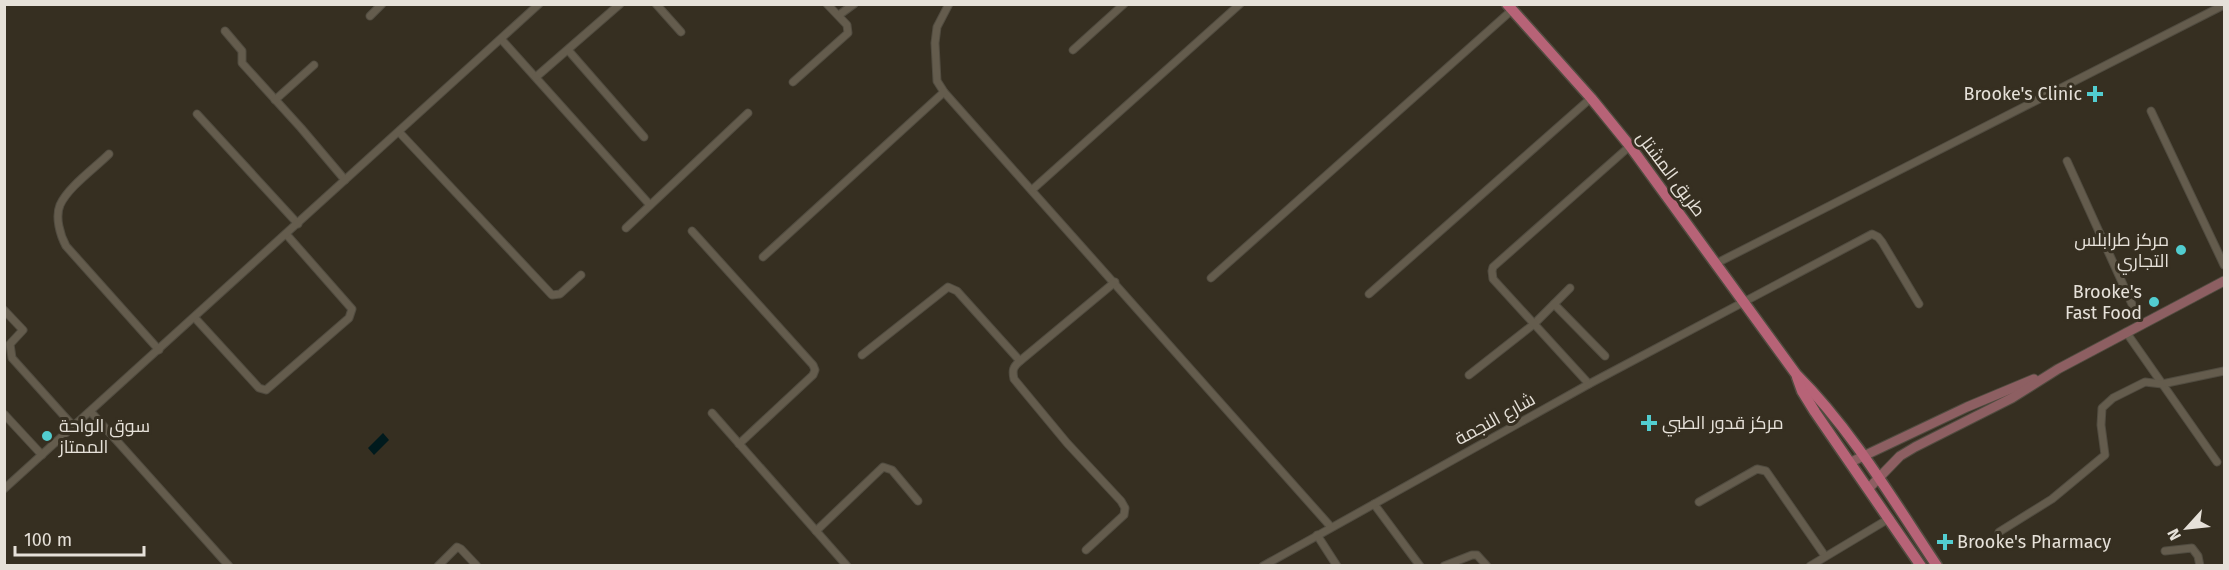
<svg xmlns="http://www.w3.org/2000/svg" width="2229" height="570" font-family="'Fira Sans',Cairo,sans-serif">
	<rect width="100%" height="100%" fill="#362f21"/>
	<path fill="#001a1d" d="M 383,433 L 389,440 L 374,455 L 368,448 Z"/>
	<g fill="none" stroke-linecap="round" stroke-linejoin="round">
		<defs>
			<g id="minor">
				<path d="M 656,4 L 681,32"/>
				<path d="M 949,4 L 937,27 L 935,43 L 937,81 L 944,92 L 1331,527"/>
				<path d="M 839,15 L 854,4"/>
				<path d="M 370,16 L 382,4"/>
				<path d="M 225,31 L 242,51 L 242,63 L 301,128 L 345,180"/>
				<path d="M 501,39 L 650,205"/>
				<path d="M 568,50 L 644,137"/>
				<path d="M 1073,50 L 1124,4"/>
				<path d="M 536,77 L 620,4"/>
				<path d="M 793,82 L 848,33 L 847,25 L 827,4"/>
				<path d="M 275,100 L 314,65"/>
				<path d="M 2151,111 L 2224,265"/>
				<path d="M 197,114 L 298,224"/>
				<path d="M 399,132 L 552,295 L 560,294 L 581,275"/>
				<path d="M 109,154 C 95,168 68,187 60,205 C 55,217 60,235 66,246 L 159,350"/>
				<path d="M 2067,161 L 2141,324"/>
				<path d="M 1033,189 L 1240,4"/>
				<path d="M 626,228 L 748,113"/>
				<path d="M 692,231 L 813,365 L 815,370 L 813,375 L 739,444"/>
				<path d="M 763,257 L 944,92"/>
				<path d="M 1717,263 L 2224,5"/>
				<path d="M 1211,278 L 1512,10"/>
				<path d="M 1369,294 L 1591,98"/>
				<path d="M 1554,304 L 1605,356"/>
				<path d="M 4,310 L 23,330 L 10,344 L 12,358 L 74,427"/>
				<path d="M 195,318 L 259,388 L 266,390 L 349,318 L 352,309 L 286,234"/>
				<path d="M 2126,332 L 2217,462"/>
				<path d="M 862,355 L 948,287 L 957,291 L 1020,361"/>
				<path d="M 1469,375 L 1534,324 L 1570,288"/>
				<path d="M 1589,384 L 1493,279 L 1492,271 L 1493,267 L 1630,146"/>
				<path d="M 91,412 L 229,566"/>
				<path d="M 712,413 L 847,566"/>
				<path d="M 4,414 L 42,455"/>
				<path d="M 4,489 L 539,4"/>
				<path d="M 1699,502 L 1757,469 L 1766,471 L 1825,556"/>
				<path d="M 1374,504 L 1420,566"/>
				<path d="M 816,531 L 883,467 L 892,470 L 918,501"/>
				<path d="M 1999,532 L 2052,499 L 2105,455 L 2101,425 L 2102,408 L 2113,398 L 2145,382 L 2162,384 L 2224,371"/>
				<path d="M 1317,535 L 1337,566"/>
				<path d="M 1086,550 L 1124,515 L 1125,508 L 1121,501 L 1067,443 L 1014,379 C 1012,370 1013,367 1020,361 L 1115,282"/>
				<path d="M 2165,551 L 2192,548 L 2198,556 L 2200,566"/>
				<path d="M 438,566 L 457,547 L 461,549 L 477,566"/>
				<path d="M 1263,566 L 1589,384 L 1872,234 L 1878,237 L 1882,242 L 1919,304"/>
				<path d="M 1444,566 L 1472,555 L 1477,555 L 1487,566"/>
				<path d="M 1810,566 L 1890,518"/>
			</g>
			<g id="secondary">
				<path d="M 1851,462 L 1967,407 L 2034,379"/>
				<path d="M 1869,488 L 1900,456 L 1915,447 L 2012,398 L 2058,369 L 2224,281"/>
			</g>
			<g id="primary">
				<path d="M 1507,4 L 1591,98 L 1630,146 L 1796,374 C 1852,430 1893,500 1937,566"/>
				<path d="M 1797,377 L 1802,391 L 1815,412 L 1921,566"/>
			</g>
		</defs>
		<use href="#minor" stroke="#514c40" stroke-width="9"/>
		<use href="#secondary" stroke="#514c40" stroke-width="11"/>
		<use href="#primary" stroke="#514c40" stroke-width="13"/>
		<use href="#minor" stroke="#645c4d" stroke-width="7"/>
		<use href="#secondary" stroke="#8d5f62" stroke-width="9"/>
		<use href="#primary" stroke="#b76377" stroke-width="10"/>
	</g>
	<g fill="#52cdd0" stroke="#362f21" stroke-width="2">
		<path d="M2092 85h6v6h6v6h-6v6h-6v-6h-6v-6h6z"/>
		<circle cx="2181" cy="250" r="6"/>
		<circle cx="2154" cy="302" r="6"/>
		<path d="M1646 414h6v6h6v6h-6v6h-6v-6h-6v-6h6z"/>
		<circle cx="47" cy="436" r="6"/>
		<path d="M1942 533h6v6h6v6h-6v6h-6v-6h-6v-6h6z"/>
	</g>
	<g text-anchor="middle" stroke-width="6" stroke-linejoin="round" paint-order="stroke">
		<g font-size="18" fill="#e6e1d9" stroke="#362f21" text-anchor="end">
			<text x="2082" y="100">Brooke's Clinic</text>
			<text x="2169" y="246">مركز طرابلس<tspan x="2169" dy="21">التجاري</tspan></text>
			<text x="2142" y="298">Brooke's<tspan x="2142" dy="21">Fast Food</tspan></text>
			<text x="1662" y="429" text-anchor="start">مركز قدور الطبي</text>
			<text x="59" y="432" text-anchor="start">سوق الواحة<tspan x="59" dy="21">الممتاز</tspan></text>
			<text x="1957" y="548" text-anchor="start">Brooke's Pharmacy</text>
		</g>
		<g font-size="18" fill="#e6e1d9" stroke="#362f21">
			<text transform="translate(1671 174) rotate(53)" y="6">طريق المشتل</text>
			<text transform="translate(1495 419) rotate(-29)" y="6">شارع النجمة</text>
		</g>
	</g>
	<rect width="2229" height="570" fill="none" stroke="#e6e1d9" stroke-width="12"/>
	<g transform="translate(2187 528) rotate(243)" stroke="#362f21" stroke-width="4.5" paint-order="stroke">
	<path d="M0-4.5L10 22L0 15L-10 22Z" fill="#e6e1d9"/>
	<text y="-9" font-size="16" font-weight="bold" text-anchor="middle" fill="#e6e1d9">N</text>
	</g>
	<path d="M15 546v9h129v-9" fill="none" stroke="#e6e1d9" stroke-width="3"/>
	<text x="24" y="546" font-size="18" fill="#e6e1d9" stroke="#362f21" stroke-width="4.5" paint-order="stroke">100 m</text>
</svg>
